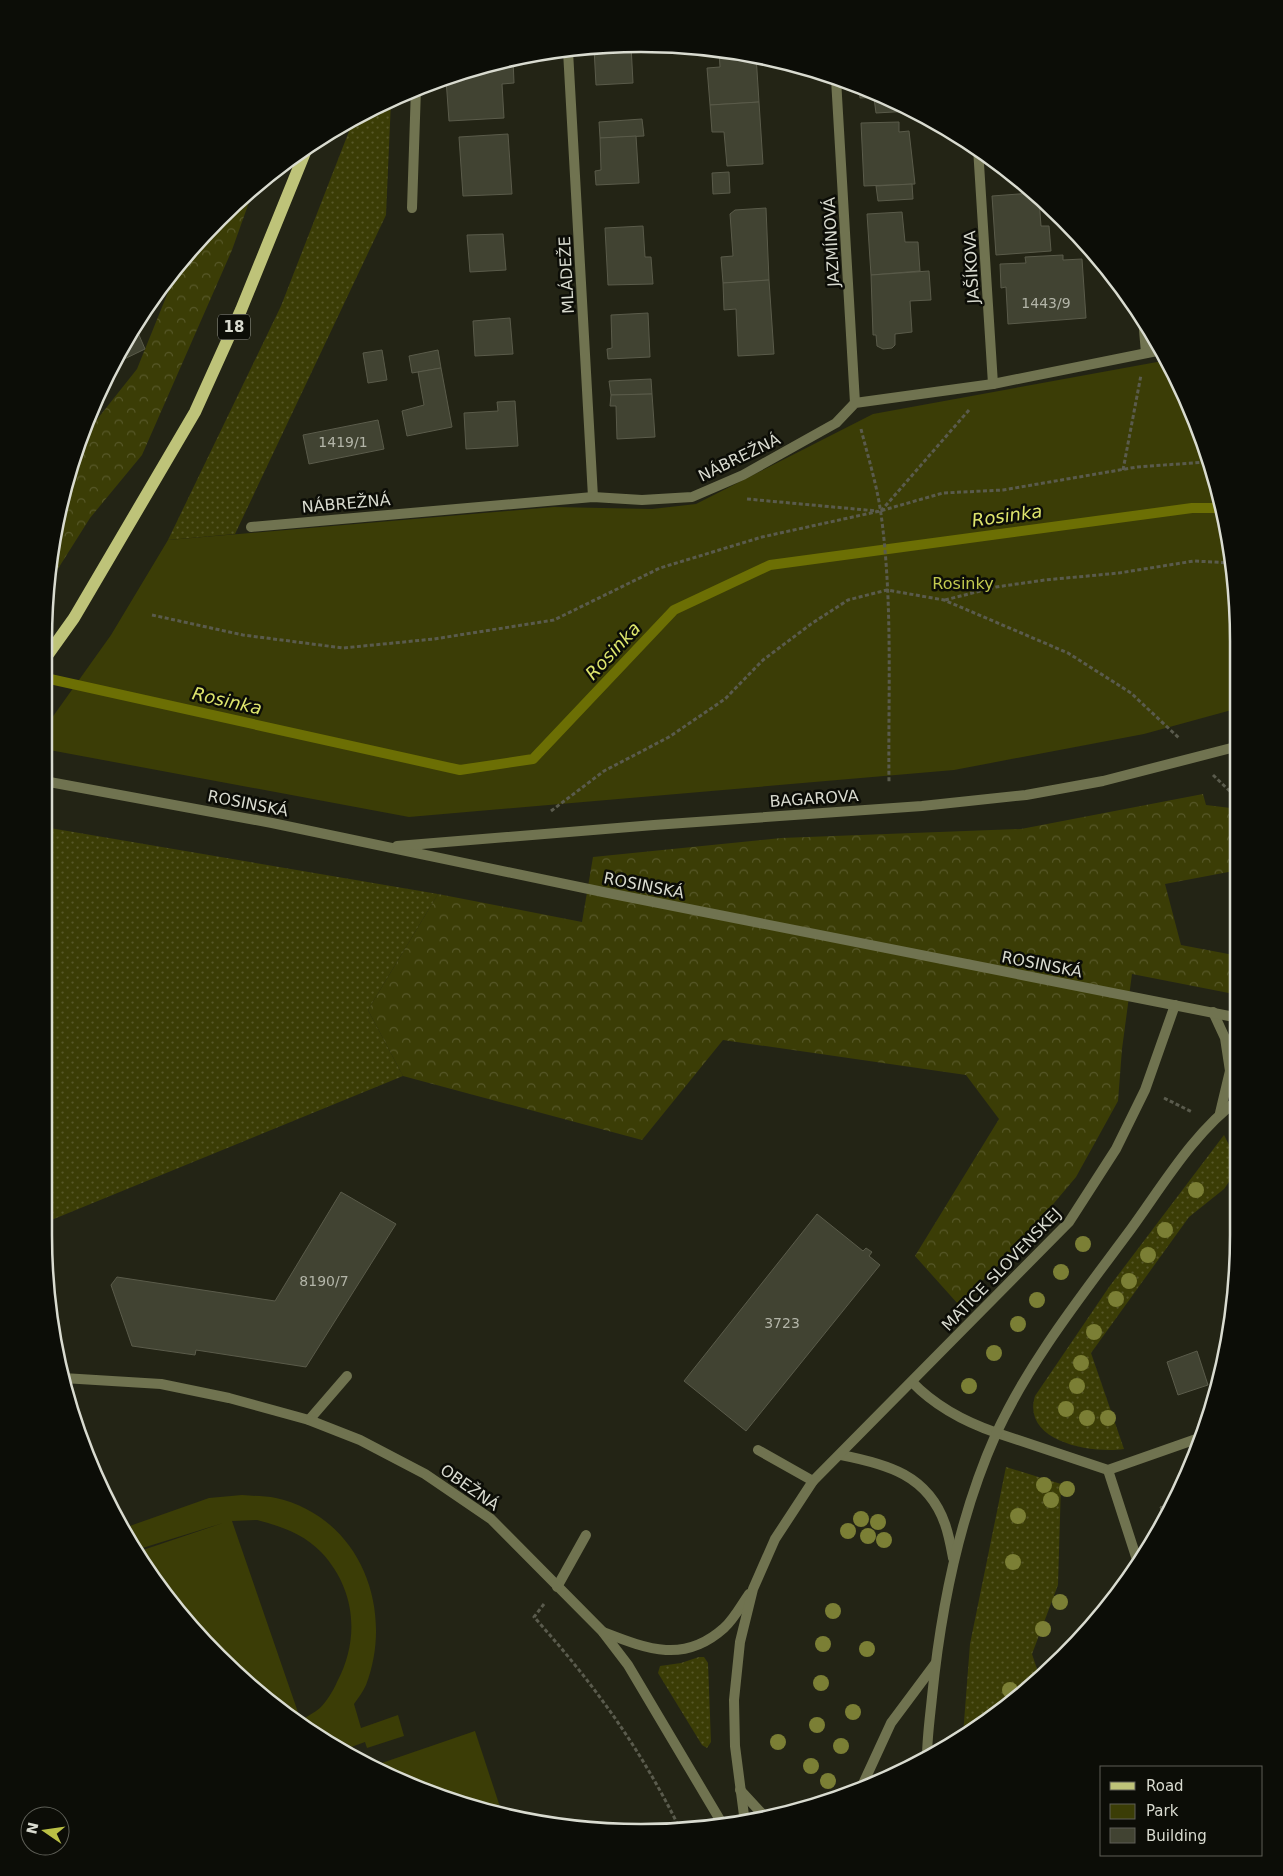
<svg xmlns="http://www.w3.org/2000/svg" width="1283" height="1876" font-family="'DejaVu Sans',sans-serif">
	<defs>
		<pattern id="grass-dots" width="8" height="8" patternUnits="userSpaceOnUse" patternTransform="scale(1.25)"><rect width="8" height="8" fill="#3b3d06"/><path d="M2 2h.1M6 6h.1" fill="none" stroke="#575829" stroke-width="1.8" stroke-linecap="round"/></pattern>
		<pattern id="forest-crowns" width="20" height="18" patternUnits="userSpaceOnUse" patternTransform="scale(1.25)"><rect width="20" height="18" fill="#3b3d06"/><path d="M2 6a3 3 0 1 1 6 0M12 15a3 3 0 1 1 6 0" fill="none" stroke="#575829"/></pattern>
	</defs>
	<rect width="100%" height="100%" fill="#232415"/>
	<g fill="url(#grass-dots)">
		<path d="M 391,101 L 386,215 L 235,534 L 168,540 L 281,306 L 353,121 Z"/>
		<path d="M 44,827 L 438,894 L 368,1010 L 403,1076 L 44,1223 Z"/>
		<path d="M 1224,1135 L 1233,1153 L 1233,1176 L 1224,1189 L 1189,1217 L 1091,1353 L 1124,1449 C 1092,1454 1021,1442 1035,1396 L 1109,1287 Z"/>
		<path d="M 1006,1467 L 1061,1484 L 1058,1585 L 1032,1654 L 1040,1678 L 1005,1709 L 963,1735 L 970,1644 Z"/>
		<path d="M 699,1657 L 704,1657 L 708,1663 L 711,1742 L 707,1748 L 702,1745 L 658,1673 L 660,1666 L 681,1663 Z"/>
	</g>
	<g fill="url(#forest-crowns)">
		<path d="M 253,191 L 232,250 L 142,455 L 90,518 L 49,583 L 55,525 L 87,432 L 137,369 L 179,265 L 219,219 Z"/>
		<path d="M 1203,794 L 1206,805 L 1239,809 L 1239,870 L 1165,884 L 1181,945 L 1239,956 L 1239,995 L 1132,974 L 1122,1049 L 1118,1101 L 1076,1177 L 1017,1247 L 958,1304 L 915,1256 L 999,1119 L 966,1075 L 723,1040 L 642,1140 L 403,1076 L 368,1010 L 438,894 L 582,922 L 593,857 L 781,838 L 1021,829 Z"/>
	</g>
	<g fill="#3b3d06" fill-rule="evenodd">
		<path d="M 1168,360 L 1177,377 L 1228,525 L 1239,641 L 1239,708 L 1144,734 L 954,770 L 409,817 L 44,749 L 44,729 L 111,635 L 168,540 L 554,507 L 652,509 L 696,504 L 873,414 Z"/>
		<path d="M 242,1495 C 253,1496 266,1496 276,1498 C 360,1517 395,1609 366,1685 C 363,1692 358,1698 354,1704 L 361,1728 L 398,1715 L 404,1736 L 367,1748 L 365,1742 L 343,1750 L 310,1732 L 248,1684 L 144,1566 L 137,1552 L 223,1523 L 136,1550 L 124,1528 L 209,1498 ZM 257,1520 C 280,1526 304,1534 321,1552 C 356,1589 360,1639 337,1682 C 333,1691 327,1701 320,1708 C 314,1713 307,1716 301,1721 L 232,1521 Z"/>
		<path d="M 475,1731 L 501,1810 L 412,1787 L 373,1766 Z"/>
	</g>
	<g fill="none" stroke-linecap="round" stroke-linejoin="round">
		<path stroke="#6c6f04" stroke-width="10" d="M 44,676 L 50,679 L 460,770 L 533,759 L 674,610 L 770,565 L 1192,508 L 1222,508"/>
	</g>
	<g fill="#414332" stroke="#5a5b4a">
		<path d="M 631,45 L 633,83 L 596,85 L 594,48 Z"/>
		<path d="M 719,51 L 756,55 L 759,102 L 710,105 L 707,68 L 720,67 Z"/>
		<path d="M 513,59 L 514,83 L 502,84 L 504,118 L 449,121 L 446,79 Z"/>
		<path d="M 859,86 L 871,89 L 885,97 L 860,98 Z"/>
		<path d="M 885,97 L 911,111 L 876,113 L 874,98 Z"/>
		<path d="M 759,102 L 763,164 L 727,166 L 724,132 L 712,132 L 710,105 Z"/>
		<path d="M 642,119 L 644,136 L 600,138 L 599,122 Z"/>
		<path d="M 899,122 L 899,132 L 909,131 L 915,184 L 864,186 L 861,123 Z"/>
		<path d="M 508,134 L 512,194 L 463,196 L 459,137 Z"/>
		<path d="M 636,136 L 639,183 L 596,185 L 595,171 L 601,170 L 600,138 Z"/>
		<path d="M 729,172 L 730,193 L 713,194 L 712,173 Z"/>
		<path d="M 912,184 L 913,199 L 878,201 L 876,186 Z"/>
		<path d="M 1032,193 L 1039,199 L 1041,226 L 1049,226 L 1051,251 L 996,255 L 992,196 Z"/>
		<path d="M 766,208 L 769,280 L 723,283 L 721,257 L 733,256 L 730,214 L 735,210 Z"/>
		<path d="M 902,212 L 905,242 L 918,242 L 920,271 L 871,275 L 867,214 Z"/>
		<path d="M 643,226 L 645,257 L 651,257 L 653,284 L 608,285 L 605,228 Z"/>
		<path d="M 503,234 L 506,270 L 470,272 L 467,235 Z"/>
		<path d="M 1063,255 L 1063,260 L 1082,259 L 1086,318 L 1008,324 L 1006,287 L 1001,288 L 1000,264 L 1026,263 L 1025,257 Z"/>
		<path d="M 929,271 L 931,300 L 910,301 L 912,332 L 895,334 L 895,345 L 892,348 L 883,349 L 877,346 L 876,335 L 873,335 L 871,275 Z"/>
		<path d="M 769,280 L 774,354 L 738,356 L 736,309 L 724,310 L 723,283 Z"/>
		<path d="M 648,313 L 650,357 L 608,359 L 607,349 L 612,348 L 611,315 Z"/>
		<path d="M 510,318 L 513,354 L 475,356 L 473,321 Z"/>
		<path d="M 136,328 L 145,349 L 114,364 Z"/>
		<path d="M 382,350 L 387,380 L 368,383 L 363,353 Z"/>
		<path d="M 438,350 L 441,368 L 412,373 L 409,356 Z"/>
		<path d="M 441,368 L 452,427 L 407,436 L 402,411 L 424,405 L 418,372 Z"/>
		<path d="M 651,379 L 652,394 L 611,395 L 609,381 Z"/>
		<path d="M 652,394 L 655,437 L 617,439 L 616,406 L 610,406 L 611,395 Z"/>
		<path d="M 515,401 L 518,446 L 466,449 L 464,413 L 498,411 L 497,402 Z"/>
		<path d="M 378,420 L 384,449 L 309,464 L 303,435 Z"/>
		<path d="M 341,1192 L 396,1224 L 306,1367 L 196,1350 L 195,1355 L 132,1346 L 111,1285 L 117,1277 L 275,1301 Z"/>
		<path d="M 817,1214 L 863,1251 L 866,1248 L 872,1252 L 869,1256 L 880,1265 L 746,1431 L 684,1381 Z"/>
		<path d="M 1197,1351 L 1208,1385 L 1178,1395 L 1167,1362 Z"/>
		<path d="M 1173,1503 L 1164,1519 L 1160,1507 Z"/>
	</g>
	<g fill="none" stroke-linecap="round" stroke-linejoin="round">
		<g stroke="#5a5b4d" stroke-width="3" stroke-dasharray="4 2.5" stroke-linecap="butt">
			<path d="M 861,429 C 868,457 877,485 881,514 C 893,602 888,694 889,783"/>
			<path d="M 1123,470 L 1141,375"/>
			<path d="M 747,499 L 877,511"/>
			<path d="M 881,511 L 969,410"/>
			<path d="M 945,600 L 996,587 L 1045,580 L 1119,573 L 1194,561 L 1232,563"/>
			<path d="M 152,615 L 243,635 L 343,648 L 434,639 L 554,620 L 660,568 L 762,537 L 880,511 L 943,493 L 1003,490 L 1137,467 L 1206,462"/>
			<path d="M 1213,775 L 1239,800"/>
			<path d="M 551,811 L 604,771 L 669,737 L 725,699 L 763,660 L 811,624 L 848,600 L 887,590 L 944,600 L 1068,653 L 1131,693 L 1180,739"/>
			<path d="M 1164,1098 L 1192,1112"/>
			<path d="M 544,1604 L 534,1617 C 595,1685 641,1749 681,1831"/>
		</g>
		<g stroke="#707350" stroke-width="10">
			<path d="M 309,1420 L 347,1376"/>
			<path d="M 997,1433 L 1108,1470 L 1202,1437"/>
			<path d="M 758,1450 L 813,1481"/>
			<path d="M 1108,1470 L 1139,1566"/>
			<path d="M 557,1587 L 586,1535"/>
		</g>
		<g stroke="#707350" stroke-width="10">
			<path d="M 568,51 L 593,497"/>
			<path d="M 836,79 L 855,403"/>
			<path d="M 978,148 L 993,384"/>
			<path d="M 412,208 L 416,88"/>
			<path d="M 1143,318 L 1146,353"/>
			<path d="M 251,527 L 593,497 L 642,500 L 692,497 L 743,475 L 836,423 L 855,403 L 993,384 L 1162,350"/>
			<path d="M 1213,1012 L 1225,1038 L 1230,1071 L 1220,1113"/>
			<path d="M 63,1378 L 161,1384 L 229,1398 L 309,1420 L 360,1440 L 425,1474 L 491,1519 L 602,1631 L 628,1665 L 723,1825"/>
			<path d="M 912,1382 C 935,1406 965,1422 997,1433"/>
			<path d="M 841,1455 C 887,1464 928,1475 945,1524 C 949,1535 951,1547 953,1558"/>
			<path d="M 603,1632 C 647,1649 684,1664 724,1628 C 734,1619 742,1604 749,1594"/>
			<path d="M 927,1758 C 927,1738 930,1717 932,1697 C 941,1607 959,1517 996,1434 C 1030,1360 1083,1294 1131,1229 C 1163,1185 1194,1132 1239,1099"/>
			<path d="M 862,1786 L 891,1723 L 935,1664"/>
			<path d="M 740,1790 L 766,1818"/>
			<path d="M 745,1823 L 735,1746 L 734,1700 L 740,1642 L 753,1589 L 775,1539 L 813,1481 L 1069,1222 L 1116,1149 L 1145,1090 L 1175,1005"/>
		</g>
		<g stroke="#707350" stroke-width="10">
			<path d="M 44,781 L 272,823 L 603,892 L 1239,1018"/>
			<path d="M 397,846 L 654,825 L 922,806 L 1026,795 L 1103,781 L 1239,746"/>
		</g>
		<path stroke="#bec379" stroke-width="12" d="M 44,660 L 74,618 L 195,412 L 241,310 L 308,145"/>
	</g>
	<g fill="#7b7f35">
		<circle cx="1196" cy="1190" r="8"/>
		<circle cx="1165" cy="1230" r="8"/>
		<circle cx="1083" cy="1244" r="8"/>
		<circle cx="1148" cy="1255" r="8"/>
		<circle cx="1061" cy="1272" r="8"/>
		<circle cx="1129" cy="1281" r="8"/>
		<circle cx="1116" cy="1299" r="8"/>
		<circle cx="1037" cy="1300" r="8"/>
		<circle cx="1018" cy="1324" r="8"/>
		<circle cx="1094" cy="1332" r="8"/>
		<circle cx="994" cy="1353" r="8"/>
		<circle cx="1081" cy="1363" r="8"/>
		<circle cx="969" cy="1386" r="8"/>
		<circle cx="1077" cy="1386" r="8"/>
		<circle cx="1066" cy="1409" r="8"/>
		<circle cx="1087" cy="1418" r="8"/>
		<circle cx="1108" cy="1418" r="8"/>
		<circle cx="1044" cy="1485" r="8"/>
		<circle cx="1067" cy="1489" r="8"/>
		<circle cx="1051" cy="1500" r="8"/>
		<circle cx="1018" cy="1516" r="8"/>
		<circle cx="861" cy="1519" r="8"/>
		<circle cx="878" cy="1522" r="8"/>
		<circle cx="848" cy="1531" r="8"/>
		<circle cx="868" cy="1536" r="8"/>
		<circle cx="884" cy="1540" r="8"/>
		<circle cx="1013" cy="1562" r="8"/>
		<circle cx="1060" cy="1602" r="8"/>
		<circle cx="833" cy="1611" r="8"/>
		<circle cx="1043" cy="1629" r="8"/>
		<circle cx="823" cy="1644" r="8"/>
		<circle cx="867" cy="1649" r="8"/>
		<circle cx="821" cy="1683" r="8"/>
		<circle cx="1010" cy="1690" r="8"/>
		<circle cx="853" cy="1712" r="8"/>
		<circle cx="817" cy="1725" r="8"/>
		<circle cx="778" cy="1742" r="8"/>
		<circle cx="841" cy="1746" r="8"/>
		<circle cx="811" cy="1766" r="8"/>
		<circle cx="828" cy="1781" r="8"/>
	</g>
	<g text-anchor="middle" stroke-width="5" stroke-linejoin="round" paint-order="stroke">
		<g font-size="14" fill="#b3b5a8">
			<text x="1046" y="308">1443/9</text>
			<text x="343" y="447">1419/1</text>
			<text x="324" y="1286">8190/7</text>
			<text x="782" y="1328">3723</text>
		</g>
		<rect fill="#0c0d07" stroke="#9c9d94" stroke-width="1" x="218" y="314.5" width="32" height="25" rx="4"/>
		<g font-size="15" font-weight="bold" fill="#d9dbd0">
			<text x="234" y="332">18</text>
		</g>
		<g font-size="16" fill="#d9dbd0" stroke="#0c0d07">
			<text transform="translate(831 242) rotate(-93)" y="6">JAZMÍNOVÁ</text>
			<text transform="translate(971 267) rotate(-93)" y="6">JAŠÍKOVA</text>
			<text transform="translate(566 275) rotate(-93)" y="6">MLÁDEŽE</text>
			<text transform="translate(739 457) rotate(-26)" y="6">NÁBREŽNÁ</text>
			<text transform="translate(346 503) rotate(-5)" y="6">NÁBREŽNÁ</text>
			<text transform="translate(814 798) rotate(-4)" y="6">BAGAROVA</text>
			<text transform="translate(248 803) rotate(11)" y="6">ROSINSKÁ</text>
			<text transform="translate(644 885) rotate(11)" y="6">ROSINSKÁ</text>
			<text transform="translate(1042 964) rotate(11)" y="6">ROSINSKÁ</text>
			<text transform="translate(1001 1269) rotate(-46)" y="6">MATICE SLOVENSKEJ</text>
			<text transform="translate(470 1487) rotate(35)" y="6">OBEŽNÁ</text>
		</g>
		<g font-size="16" fill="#c3ca50" stroke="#0c0d07">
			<text x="963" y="589">Rosinky</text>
		</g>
		<g font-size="18" font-style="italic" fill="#dee56d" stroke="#0c0d07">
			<text transform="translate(1007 516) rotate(-8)" y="6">Rosinka</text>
			<text transform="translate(613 651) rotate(-47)" y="6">Rosinka</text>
			<text transform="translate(227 701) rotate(13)" y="6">Rosinka</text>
		</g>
	</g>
	<path d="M0 0H1283V1876H0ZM641 52H641A589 589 0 0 1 1230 641V1235A589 589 0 0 1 641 1824H641A589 589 0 0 1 52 1235V641A589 589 0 0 1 641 52Z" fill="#0c0d07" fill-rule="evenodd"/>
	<path fill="none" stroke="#d9dbd0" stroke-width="2.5" d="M641 52H641A589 589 0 0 1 1230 641V1235A589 589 0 0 1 641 1824H641A589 589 0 0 1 52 1235V641A589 589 0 0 1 641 52Z"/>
	<rect x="1100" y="1766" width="162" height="90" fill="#0c0d07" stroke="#5e5f57"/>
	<rect x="1110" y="1782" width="25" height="8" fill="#bec379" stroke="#5e5f57"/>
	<text x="1146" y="1791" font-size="15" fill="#d9dbd0">Road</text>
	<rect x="1110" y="1804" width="25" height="15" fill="#3b3d06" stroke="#5e5f57"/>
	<text x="1146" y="1816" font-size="15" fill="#d9dbd0">Park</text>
	<rect x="1110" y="1828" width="25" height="15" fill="#414332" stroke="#5e5f57"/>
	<text x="1146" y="1841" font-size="15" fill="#d9dbd0">Building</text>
	<g transform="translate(45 1831) rotate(283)"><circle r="24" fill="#0c0d07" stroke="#5e5f57"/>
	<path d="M0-4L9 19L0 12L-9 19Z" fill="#bac045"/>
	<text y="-8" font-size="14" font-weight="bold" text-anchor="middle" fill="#d9dbd0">N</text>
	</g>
</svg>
